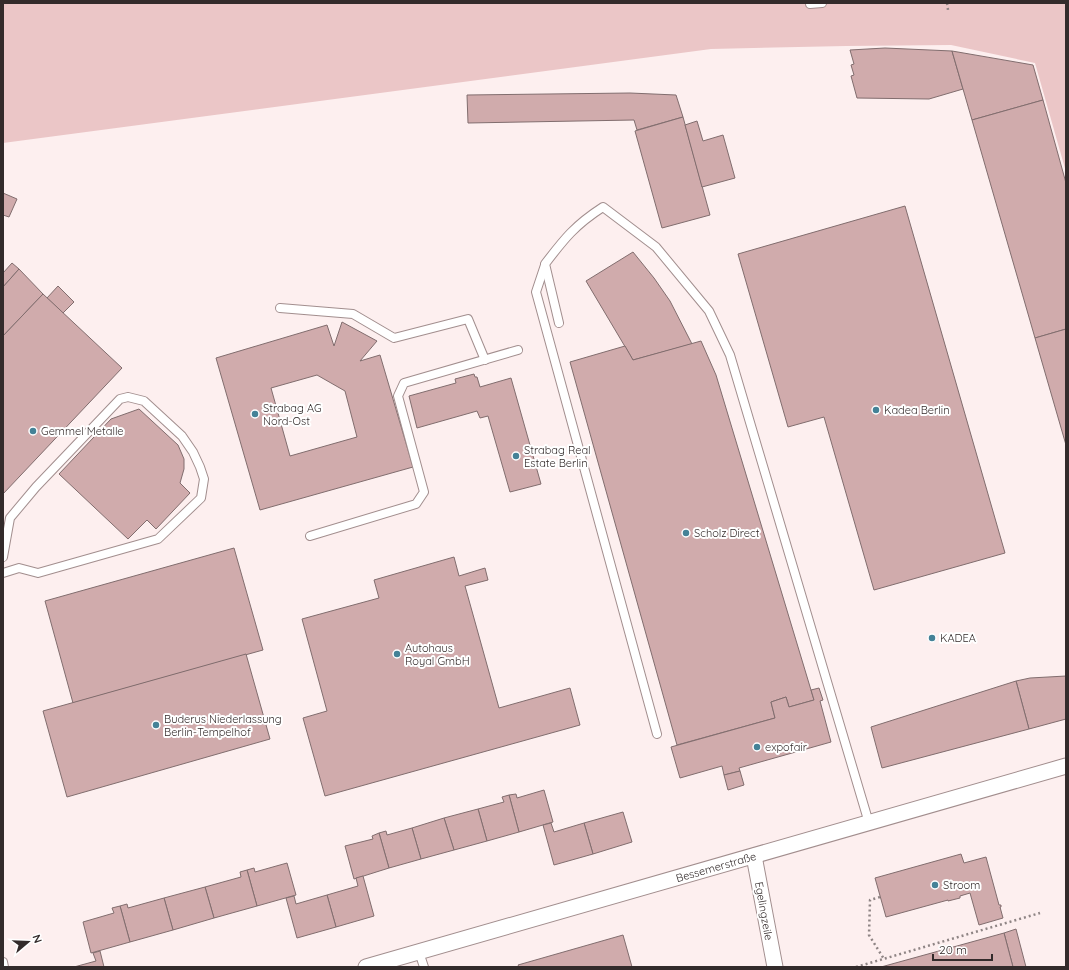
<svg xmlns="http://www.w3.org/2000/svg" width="1069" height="970" font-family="Quicksand,sans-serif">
	<rect width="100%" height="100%" fill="#fdefef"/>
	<path fill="#ebc6c7" d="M 3,3 L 1066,3 L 1066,172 L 1035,63 L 951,45 L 846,46 L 711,49 L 3,143 Z"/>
	<g fill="#d0abac" stroke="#816d6e" fill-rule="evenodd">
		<path d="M 885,48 L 952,51 L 963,89 L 929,99 L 857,98 L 851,76 L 854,75 L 851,65 L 854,64 L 850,50 Z"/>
		<path d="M 952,51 L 1033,65 L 1043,100 L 972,120 Z"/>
		<path d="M 630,93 L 676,95 L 683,117 L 637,130 L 634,120 L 468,123 L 467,95 Z"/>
		<path d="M 1043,100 L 1066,183 L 1066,329 L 1035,338 L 972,120 Z"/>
		<path d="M 683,117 L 710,215 L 662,228 L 635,131 Z"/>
		<path d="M 697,121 L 703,141 L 723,135 L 735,178 L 702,187 L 685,125 Z"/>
		<path d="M 3,193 L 17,199 L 9,217 L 3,215 Z"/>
		<path d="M 905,206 L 1005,553 L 874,590 L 824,417 L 788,427 L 738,254 Z"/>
		<path d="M 633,252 L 654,278 L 670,301 L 692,344 L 633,360 L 586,281 Z"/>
		<path d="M 12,263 L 19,269 L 3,287 L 3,273 Z"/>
		<path d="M 19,269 L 43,294 L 3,336 L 3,287 Z"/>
		<path d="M 58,286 L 74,302 L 63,313 L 47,298 Z"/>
		<path d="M 43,294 L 122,368 L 3,494 L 3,336 Z"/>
		<path d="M 342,322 L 377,341 L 360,361 L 380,355 L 413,467 L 260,510 L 216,358 L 327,325 L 334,346 ZM 317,375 L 345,391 L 357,437 L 290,456 L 271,388 Z"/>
		<path d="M 1066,329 L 1066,445 L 1035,338 Z"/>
		<path d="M 701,341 L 716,375 L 814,700 L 789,707 L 786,697 L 771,702 L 775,718 L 677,745 L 570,362 L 625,346 L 633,360 Z"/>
		<path d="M 474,374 L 475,377 L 477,377 L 480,387 L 511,378 L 541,484 L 510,492 L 488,416 L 480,418 L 477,411 L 417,428 L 409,396 L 456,383 L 455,379 Z"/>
		<path d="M 139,409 L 178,445 L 184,459 L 184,469 L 180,483 L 190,493 L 156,529 L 147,520 L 128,539 L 59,474 L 111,419 Z"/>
		<path d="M 234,548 L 263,650 L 73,703 L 45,601 Z"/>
		<path d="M 454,557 L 459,576 L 485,568 L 488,580 L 465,586 L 499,708 L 570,688 L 580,725 L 325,796 L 303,718 L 327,711 L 302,619 L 379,598 L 374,580 Z"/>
		<path d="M 246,654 L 270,739 L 67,797 L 43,711 Z"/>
		<path d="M 1066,676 L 1066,719 L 1029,729 L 1016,681 L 1030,678 Z"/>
		<path d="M 1016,681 L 1029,729 L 882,768 L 871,727 Z"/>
		<path d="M 819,688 L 823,700 L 820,701 L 831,742 L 739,768 L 740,771 L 724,775 L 722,766 L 680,778 L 671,747 L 775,718 L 771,702 L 786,697 L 789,707 L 814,700 L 811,690 Z"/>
		<path d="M 740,771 L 744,785 L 728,790 L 724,775 Z"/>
		<path d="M 544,790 L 553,822 L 519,832 L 509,795 L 516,794 L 517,798 Z"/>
		<path d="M 509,795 L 519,832 L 487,841 L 478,809 L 504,802 L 502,797 Z"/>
		<path d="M 478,809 L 487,841 L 454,850 L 444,818 Z"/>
		<path d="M 623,812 L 632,842 L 593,854 L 584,823 Z"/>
		<path d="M 444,818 L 454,850 L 421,859 L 412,828 Z"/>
		<path d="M 551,823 L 554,832 L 584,823 L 593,854 L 554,865 L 543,825 Z"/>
		<path d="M 412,828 L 421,859 L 389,868 L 379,833 L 386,831 L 387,835 Z"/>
		<path d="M 379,833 L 389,868 L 354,879 L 345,846 L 373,839 L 372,836 Z"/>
		<path d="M 961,854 L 964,863 L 986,857 L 999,905 L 1001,905 L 1001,907 L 1000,907 L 1003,918 L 979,925 L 970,893 L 960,896 L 960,898 L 948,901 L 948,900 L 886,917 L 875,878 Z"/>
		<path d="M 287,863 L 296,895 L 257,906 L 247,870 L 254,868 L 255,872 Z"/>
		<path d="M 247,870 L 257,906 L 214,918 L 205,887 L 241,877 L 240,872 Z"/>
		<path d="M 363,876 L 374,916 L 336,927 L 327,895 L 358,886 L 356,878 Z"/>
		<path d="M 205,887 L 214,918 L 173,930 L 164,898 Z"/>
		<path d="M 327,895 L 336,927 L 297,938 L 286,898 L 294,896 L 296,904 Z"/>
		<path d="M 164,898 L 173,930 L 130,942 L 120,906 L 127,904 L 128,908 Z"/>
		<path d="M 120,906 L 130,942 L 91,953 L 83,922 L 114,913 L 112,908 Z"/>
		<path d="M 1016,929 L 1026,967 L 1013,967 L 1004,933 Z"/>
		<path d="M 1004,933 L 1013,967 L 881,967 Z"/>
		<path d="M 623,935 L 632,967 L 519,967 L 518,965 Z"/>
		<path d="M 100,951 L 104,967 L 74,967 L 96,961 L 93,953 Z"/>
	</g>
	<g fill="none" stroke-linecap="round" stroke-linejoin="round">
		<defs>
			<g id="lane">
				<path d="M 810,4 L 822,3"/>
				<path d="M 545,265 L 536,292 L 657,734"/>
				<path d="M 280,308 L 353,314 L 394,338 L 468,319 L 485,360"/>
				<path d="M 559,323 L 545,264 C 564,239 575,225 603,207 L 656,247 L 709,311 L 730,355 L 869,823"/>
				<path d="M 310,536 L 416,504 L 424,492 L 398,396 L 404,383 L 518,350"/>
				<path d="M 3,557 L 10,518 L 36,487 L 120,399 L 128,397 L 144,401 L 182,436 L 193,452 L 200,467 L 204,479 L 201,498 L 158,539 L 38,573 L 19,568 L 3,573"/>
				<path d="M 419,952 L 424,967"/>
				<path d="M 3,962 L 4,967"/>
			</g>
			<g id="street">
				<path d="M 754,856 L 775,967"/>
				<path d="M 366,967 L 1066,766"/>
			</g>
		</defs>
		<use href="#lane" stroke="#a28e8e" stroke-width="10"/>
		<use href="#street" stroke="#a28e8e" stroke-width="17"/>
		<g stroke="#8f8585" stroke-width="2.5" stroke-dasharray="2 3" stroke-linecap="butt">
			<path d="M 947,3 L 948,10"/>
			<path d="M 880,897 L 870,900 L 869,935 L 884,959"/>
			<path d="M 856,967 L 1040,913"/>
		</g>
		<use href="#lane" stroke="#fff" stroke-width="8"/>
		<use href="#street" stroke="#fff" stroke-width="15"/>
	</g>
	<g fill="#448297" stroke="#fff" stroke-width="1.5">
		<circle cx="876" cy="410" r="4"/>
		<circle cx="255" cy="414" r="4"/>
		<circle cx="33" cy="431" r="4"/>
		<circle cx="516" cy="456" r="4"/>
		<circle cx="686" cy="533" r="4"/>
		<circle cx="932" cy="638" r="4"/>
		<circle cx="397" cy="654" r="4"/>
		<circle cx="156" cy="725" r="4"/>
		<circle cx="757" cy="747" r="4"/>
		<circle cx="935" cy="885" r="4"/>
	</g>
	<g text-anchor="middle" stroke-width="4" stroke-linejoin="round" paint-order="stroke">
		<g font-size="11" fill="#332b2b" stroke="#fff" text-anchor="start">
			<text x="263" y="412">Strabag AG<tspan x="263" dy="13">Nord-Ost</tspan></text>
			<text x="884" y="414">Kadea Berlin</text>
			<text x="41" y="435">Gemmel Metalle</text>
			<text x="524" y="454">Strabag Real<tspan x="524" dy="13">Estate Berlin</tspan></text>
			<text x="694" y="537">Scholz Direct</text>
			<text x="940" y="642">KADEA</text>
			<text x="405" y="652">Autohaus<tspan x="405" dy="13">Royal GmbH</tspan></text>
			<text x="164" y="723">Buderus Niederlassung<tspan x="164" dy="13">Berlin-Tempelhof</tspan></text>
			<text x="765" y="751">expofair</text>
			<text x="943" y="889">Stroom</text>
		</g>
		<g font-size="11" fill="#332b2b" stroke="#fff">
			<text transform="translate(716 867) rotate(-16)" y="4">Bessemerstraße</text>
			<text transform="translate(764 911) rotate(80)" y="4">Egelingzeile</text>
		</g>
	</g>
	<rect width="1069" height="970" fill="none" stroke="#332b2b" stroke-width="8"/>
	<g transform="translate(28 942) rotate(71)" stroke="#ffffff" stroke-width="3" paint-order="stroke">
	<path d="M0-3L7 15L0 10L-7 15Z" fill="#332b2b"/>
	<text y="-6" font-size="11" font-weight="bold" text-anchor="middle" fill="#332b2b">N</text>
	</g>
	<path d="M933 954v6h59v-6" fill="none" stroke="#332b2b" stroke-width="2"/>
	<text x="939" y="954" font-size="12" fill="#332b2b" stroke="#ffffff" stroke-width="3" paint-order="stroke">20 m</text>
</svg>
